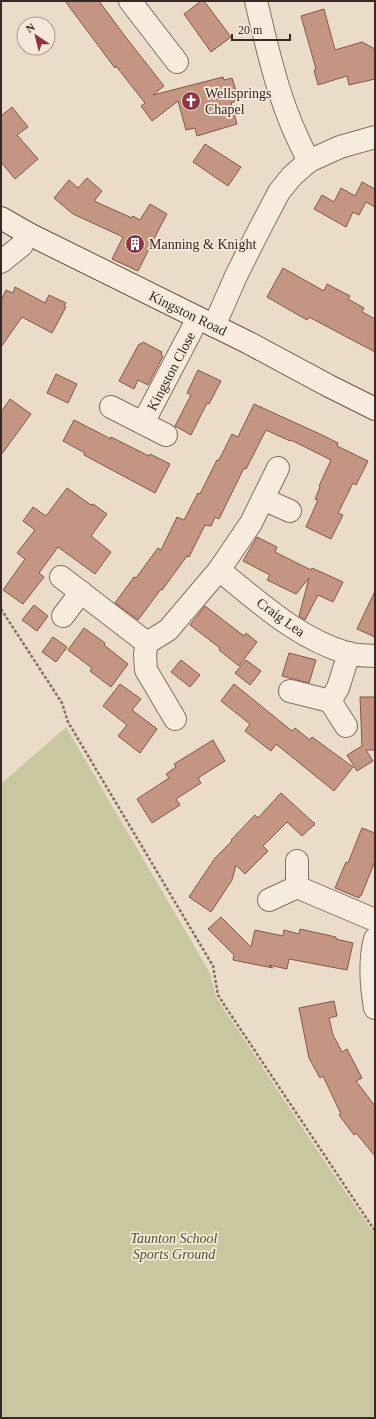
<svg xmlns="http://www.w3.org/2000/svg" width="376" height="1419" font-family="'Times New Roman',serif">
	<rect width="100%" height="100%" fill="#ebdcca"/>
	<path fill="#c8c79f" d="M 66,727 L 210,973 L 216,997 L 319,1153 L 375,1235 L 375,1418 L 1,1418 L 1,784 Z"/>
	<g fill="#c59584" stroke="#835648">
		<path d="M 65,1 L 99,1 L 124,35 L 164,86 L 153,95 L 223,77 L 224,80 L 232,78 L 239,100 L 231,103 L 237,124 L 197,136 L 195,128 L 186,130 L 178,101 L 152,121 L 141,106 L 145,103 L 116,66 L 115,68 Z"/>
		<path d="M 201,1 L 204,1 L 231,37 L 211,52 L 184,14 Z"/>
		<path d="M 324,9 L 335,50 L 362,42 L 375,49 L 375,79 L 349,85 L 347,76 L 318,85 L 314,70 L 316,69 L 301,16 Z"/>
		<path d="M 12,107 L 28,127 L 17,135 L 38,159 L 15,179 L 1,162 L 1,116 Z"/>
		<path d="M 205,144 L 241,167 L 228,186 L 193,162 Z"/>
		<path d="M 87,178 L 102,191 L 94,201 L 132,218 L 133,216 L 140,220 L 150,204 L 167,214 L 159,229 L 138,271 L 112,259 L 123,237 L 73,214 L 54,198 L 69,180 L 78,188 Z"/>
		<path d="M 362,182 L 375,189 L 375,207 L 366,202 L 359,215 L 353,212 L 346,227 L 314,209 L 322,195 L 334,202 L 341,188 L 355,196 Z"/>
		<path d="M 283,268 L 324,291 L 327,284 L 350,296 L 348,299 L 364,308 L 362,312 L 375,319 L 375,352 L 309,317 L 307,320 L 267,297 Z"/>
		<path d="M 15,287 L 45,303 L 49,295 L 66,303 L 64,306 L 66,307 L 52,333 L 22,317 L 1,347 L 1,301 L 6,290 L 13,293 Z"/>
		<path d="M 143,342 L 162,352 L 161,355 L 163,356 L 148,385 L 138,380 L 134,389 L 119,381 L 139,344 L 141,344 Z"/>
		<path d="M 198,370 L 221,381 L 209,404 L 207,403 L 191,435 L 175,426 L 191,395 L 187,393 Z"/>
		<path d="M 56,374 L 77,384 L 68,403 L 47,393 Z"/>
		<path d="M 10,399 L 31,414 L 1,455 L 1,412 Z"/>
		<path d="M 254,404 L 322,435 L 338,443 L 337,446 L 368,461 L 356,485 L 353,483 L 338,513 L 343,515 L 331,539 L 306,527 L 318,500 L 315,499 L 320,487 L 319,486 L 331,460 L 291,440 L 290,441 L 266,430 L 246,469 L 244,468 L 219,519 L 215,517 L 211,526 L 205,525 L 189,557 L 187,556 L 162,590 L 161,589 L 138,620 L 115,603 L 134,577 L 136,578 L 158,548 L 161,550 L 177,517 L 184,520 L 198,493 L 200,494 L 217,460 L 219,460 L 232,434 L 238,437 Z"/>
		<path d="M 74,420 L 111,439 L 111,437 L 149,456 L 150,454 L 170,464 L 155,493 L 84,455 L 85,453 L 63,441 Z"/>
		<path d="M 67,488 L 91,505 L 93,504 L 107,514 L 91,536 L 111,552 L 95,574 L 58,547 L 39,573 L 44,577 L 23,604 L 3,590 L 25,559 L 17,553 L 35,530 L 23,521 L 33,507 L 46,516 Z"/>
		<path d="M 257,537 L 277,547 L 275,552 L 311,570 L 312,568 L 343,582 L 333,602 L 318,595 L 305,620 L 299,616 L 309,578 L 296,594 L 267,580 L 270,575 L 243,561 Z"/>
		<path d="M 375,591 L 375,637 L 357,629 Z"/>
		<path d="M 34,605 L 48,616 L 37,631 L 22,620 Z"/>
		<path d="M 205,606 L 244,636 L 246,633 L 257,642 L 239,666 L 219,650 L 220,648 L 190,625 Z"/>
		<path d="M 84,628 L 105,643 L 104,645 L 128,664 L 111,687 L 90,671 L 92,668 L 68,650 Z"/>
		<path d="M 53,637 L 67,647 L 56,662 L 42,652 Z"/>
		<path d="M 289,653 L 316,660 L 309,683 L 282,676 Z"/>
		<path d="M 181,660 L 200,675 L 190,687 L 171,672 Z"/>
		<path d="M 246,660 L 261,671 L 250,685 L 235,673 Z"/>
		<path d="M 120,684 L 141,699 L 132,710 L 157,729 L 140,753 L 118,736 L 127,725 L 103,706 Z"/>
		<path d="M 234,684 L 292,731 L 295,728 L 310,740 L 312,737 L 353,767 L 334,791 L 276,744 L 271,751 L 245,731 L 250,724 L 221,701 Z"/>
		<path d="M 360,697 L 375,697 L 375,750 L 366,750 L 373,761 L 357,771 L 347,755 L 362,746 Z"/>
		<path d="M 213,740 L 225,761 L 198,778 L 201,783 L 176,799 L 180,805 L 152,823 L 137,799 L 169,778 L 166,774 L 176,767 L 174,764 Z"/>
		<path d="M 281,793 L 315,824 L 302,836 L 287,822 L 263,846 L 268,851 L 245,874 L 236,865 L 232,880 L 211,912 L 189,897 L 215,858 L 232,841 L 231,840 L 255,815 L 258,818 Z"/>
		<path d="M 362,828 L 375,833 L 375,861 L 361,896 L 359,896 L 359,898 L 335,888 L 346,862 L 348,863 Z"/>
		<path d="M 221,917 L 251,947 L 255,930 L 283,936 L 284,930 L 299,934 L 300,929 L 336,937 L 336,939 L 353,943 L 347,970 L 289,959 L 287,969 L 269,965 L 273,968 L 233,960 L 234,955 L 208,929 Z"/>
		<path d="M 334,1001 L 337,1016 L 329,1018 L 333,1035 L 342,1052 L 347,1049 L 362,1078 L 356,1081 L 375,1106 L 375,1156 L 356,1133 L 354,1135 L 339,1115 L 341,1114 L 323,1076 L 320,1078 L 309,1058 L 299,1008 Z"/>
	</g>
	<g fill="none" stroke-linecap="round" stroke-linejoin="round">
		<defs>
			<g id="street">
				<path d="M 130,1 L 177,62"/>
				<path d="M 256,1 C 269,56 281,111 309,161"/>
				<path d="M 1,262 L 22,245 L 27,233"/>
				<path d="M 214,326 L 236,276 L 256,236 L 279,192 L 292,176 L 309,161 L 340,147 L 375,137"/>
				<path d="M 111,407 L 166,435"/>
				<path d="M 143,423 L 198,318"/>
				<path d="M 263,499 L 290,511"/>
				<path d="M 219,570 C 259,602 297,638 347,653 C 356,656 366,655 375,656"/>
				<path d="M 61,577 L 147,643 L 168,630 L 219,570 L 251,523 L 278,468"/>
				<path d="M 63,616 L 81,592"/>
				<path d="M 147,643 L 145,654 L 146,670 L 175,719"/>
				<path d="M 290,691 L 330,701 L 338,688 L 349,653"/>
				<path d="M 330,701 L 346,726"/>
				<path d="M 297,861 L 297,887"/>
				<path d="M 269,900 L 297,887 L 375,920"/>
				<path d="M 375,939 C 369,962 371,985 375,1008"/>
			</g>
			<path id="secondary" d="M 1,218 L 27,233 L 249,343 L 329,386 L 375,409"/>
		</defs>
		<use href="#street" stroke="#866e60" stroke-width="24"/>
		<use href="#secondary" stroke="#685043" stroke-width="24"/>
		<path stroke="#866e60" stroke-width="2.5" stroke-dasharray="3 2" stroke-linecap="butt" d="M 1,609 L 62,703 L 68,722 L 213,966 L 218,995 L 225,1006 L 375,1231"/>
		<use href="#street" stroke="#f6ebdd" stroke-width="22"/>
		<use href="#secondary" stroke="#f6ebdd" stroke-width="22"/>
	</g>
	<defs>
		<symbol id="church-disc" viewBox="-11 -11 22 22"><circle r="9.5" fill="#903544" stroke="#f3e8d9"/><path d="M-1.2-6h2.4v3.5h3.3v2.4h-3.3V6h-2.4V-.1h-3.3v-2.4h3.3Z" fill="#fff"/></symbol>
		<symbol id="building-disc" viewBox="-11 -11 22 22"><circle r="9.5" fill="#903544" stroke="#f3e8d9"/><path d="M-4-6H4V6H1V3H-1V6H-4ZM-2.5-4.3h1.7v1.8h-1.7ZM.8-4.3h1.7v1.8H.8ZM-2.5-1h1.7V.8h-1.7ZM.8-1h1.7V.8H.8Z" fill="#fff"/></symbol>
	</defs>
	<g fill-rule="evenodd">
		<use href="#church-disc" x="180" y="90" width="22" height="22"/>
		<use href="#building-disc" x="124" y="233" width="22" height="22"/>
	</g>
	<g text-anchor="middle" stroke-width="3.5" stroke-linejoin="round" paint-order="stroke">
		<g font-size="14" fill="#382922" stroke="#f3e8d9" text-anchor="start">
			<text x="205" y="98">Wellsprings<tspan x="205" dy="16">Chapel</tspan></text>
			<text x="149" y="249">Manning &amp; Knight</text>
		</g>
		<g font-size="14" fill="#382922" stroke="#f3e8d9">
			<text transform="translate(188 313) rotate(26)" y="5">Kingston Road</text>
			<text transform="translate(171 371) rotate(-62)" y="5">Kingston Close</text>
			<text transform="translate(281 617) rotate(36)" y="5">Craig Lea</text>
		</g>
		<g font-size="14" font-style="italic" fill="#4f532b" stroke="#f3e8d9">
			<text x="174" y="1243">Taunton School<tspan x="174" dy="16">Sports Ground</tspan></text>
		</g>
	</g>
	<rect width="376" height="1419" fill="none" stroke="#382922" stroke-width="4"/>
	<g transform="translate(36 36) rotate(325)"><circle r="19" fill="#f3e8d9" stroke="#a89c90"/>
	<path d="M0-3L7 15L0 10L-7 15Z" fill="#903544"/>
	<text y="-6" font-size="11" font-weight="bold" text-anchor="middle" fill="#382922">N</text>
	</g>
	<path d="M232 34v6h58v-6" fill="none" stroke="#382922" stroke-width="2"/>
	<text x="238" y="34" font-size="12" fill="#382922" stroke="#f3e8d9" stroke-width="3" paint-order="stroke">20 m</text>
</svg>
